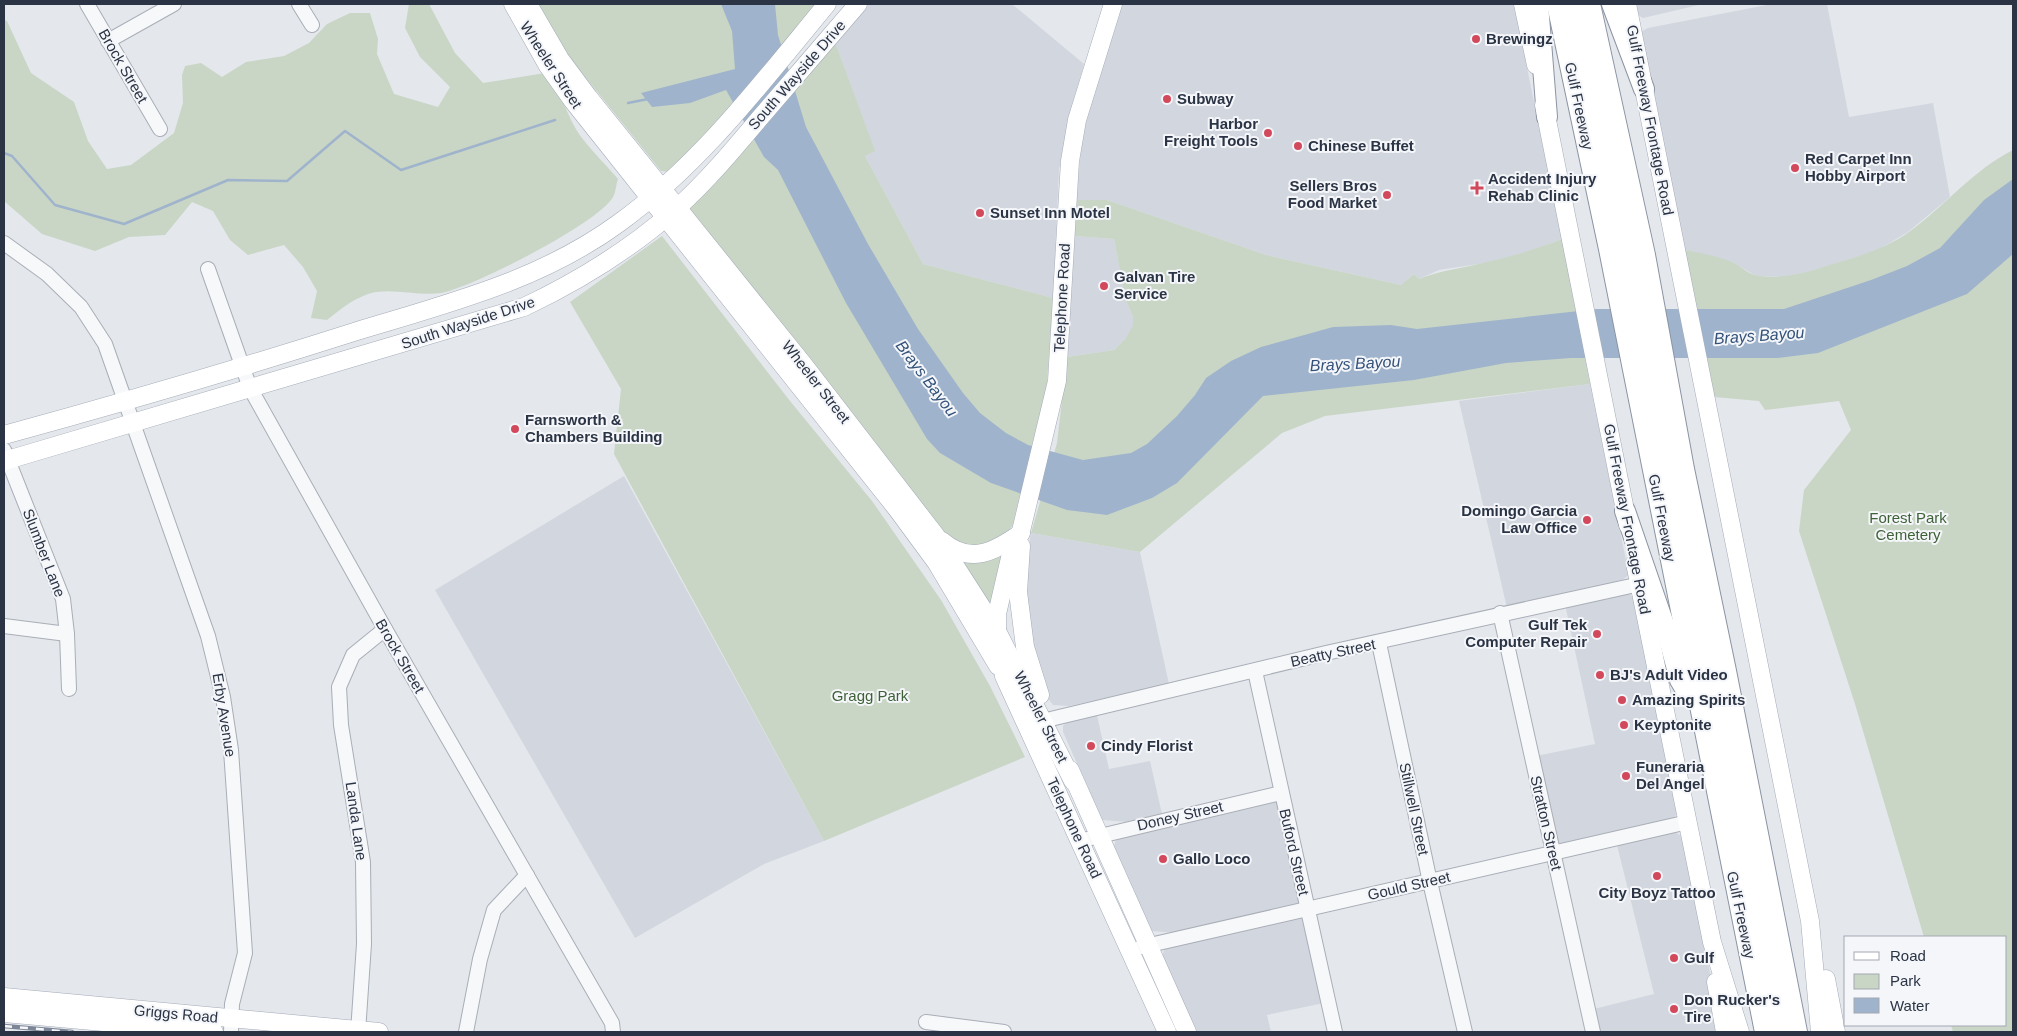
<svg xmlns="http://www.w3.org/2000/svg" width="2017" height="1036" font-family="Arial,sans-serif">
	<rect width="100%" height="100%" fill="#e4e7ec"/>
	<g fill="#d2d6de">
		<path d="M 864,4 L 1012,4 L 1084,64 L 1069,116 L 1059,170 L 1053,298 L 923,264 L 865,156 L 874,151 L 835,42 Z"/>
		<path d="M 1120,4 L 1514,4 L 1562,239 L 1528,252 L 1485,263 L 1439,270 L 1419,279 L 1414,274 L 1401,285 L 1266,255 L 1107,200 L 1076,200 L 1082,141 L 1091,97 Z"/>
		<path d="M 1634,4 L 1703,4 L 1643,18 L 1636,14 Z"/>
		<path d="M 1772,4 L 1827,4 L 1849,117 L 1933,103 L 1950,197 L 1908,232 L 1876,251 L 1808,272 L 1784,277 L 1756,276 L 1732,262 L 1684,250 L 1640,36 L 1642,31 L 1648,28 Z"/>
		<path d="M 1075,236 L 1114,239 L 1125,298 L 1133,317 L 1133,327 L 1125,339 L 1114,350 L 1067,357 Z"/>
		<path d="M 1590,384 L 1629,575 L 1622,580 L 1507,608 L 1459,401 Z"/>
		<path d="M 624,476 L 824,841 L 764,864 L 635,938 L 435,590 Z"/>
		<path d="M 1031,533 L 1140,552 L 1169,684 L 1069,706 L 1053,705 L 1047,697 L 1026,626 L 1025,568 Z"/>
		<path d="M 1628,593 L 1635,599 L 1678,812 L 1673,819 L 1558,847 L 1536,756 L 1595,744 L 1565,604 Z"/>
		<path d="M 1096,711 L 1109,769 L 1150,761 L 1162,814 L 1128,822 L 1102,820 L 1063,732 L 1063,726 L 1068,721 Z"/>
		<path d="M 1277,800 L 1300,903 L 1298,906 L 1179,933 L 1151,931 L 1113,848 L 1117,838 Z"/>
		<path d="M 1672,831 L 1682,836 L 1722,1032 L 1599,1032 L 1594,1009 L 1654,994 L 1616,841 Z"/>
		<path d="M 1298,915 L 1305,918 L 1324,1003 L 1267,1015 L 1271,1032 L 1196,1032 L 1162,958 L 1164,950 L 1168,947 Z"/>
	</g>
	<g fill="#c9d6c5">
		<path d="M 409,4 L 429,4 L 455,53 L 483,83 L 545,73 C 563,92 566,117 582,138 C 592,151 606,165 618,179 C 616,184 616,192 613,197 C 599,223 471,288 441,293 C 420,296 397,289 376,292 C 356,296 342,308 327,320 L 311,318 L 317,291 L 303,267 L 284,245 L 248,255 L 230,240 L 213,211 L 192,202 L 165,235 L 129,237 L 95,251 L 42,234 L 4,201 L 4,20 L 7,21 L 31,73 L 74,102 L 88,141 L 107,169 L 131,165 L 174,133 L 183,103 L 182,75 L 185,66 L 201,63 L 222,77 L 246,62 L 284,56 L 309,43 L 327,24 L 350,13 L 370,13 L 378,39 L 377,54 L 394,94 L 438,107 L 450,87 L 420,57 L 405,28 Z"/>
		<path d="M 538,4 L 817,4 L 681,164 L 669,172 L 661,171 L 557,42 Z"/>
		<path d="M 835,42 L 875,151 L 865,156 L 923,264 L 1053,298 L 1047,384 L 1013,524 C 998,553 978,548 951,542 L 688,209 L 693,198 L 755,139 Z"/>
		<path d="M 2013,150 L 2013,1032 L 1953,1032 L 1951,1025 L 2006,1025 L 2006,937 L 1924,937 L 1855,704 L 1799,531 L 1804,490 L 1851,430 L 1839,401 L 1765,410 L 1759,401 L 1714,397 L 1684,250 C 1700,253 1717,256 1732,262 C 1741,266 1749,275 1759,276 C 1783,279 1806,273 1829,265 C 1857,257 1885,249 1909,232 C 1945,206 1973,170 2013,150 Z"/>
		<path d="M 1076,200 L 1107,200 L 1266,255 L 1401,285 L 1414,274 L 1419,279 C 1441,270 1464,268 1487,262 C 1513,256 1537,249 1562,239 L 1590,384 L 1325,416 L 1282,433 L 1140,552 L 1031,533 L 1057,443 L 1067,357 L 1114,350 L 1125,339 L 1133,326 L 1133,317 L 1125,298 L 1114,239 L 1075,236 Z"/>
		<path d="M 662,236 L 790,401 L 872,501 L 941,600 L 990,686 L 1025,757 L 824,841 L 614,454 L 621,389 L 570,302 Z"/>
		<path d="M 1003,551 L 994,607 L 989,606 L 961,561 Z"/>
	</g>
	<path fill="#9fb4cc" d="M 721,4 L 775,4 L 778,35 L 806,127 L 868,244 L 918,329 L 963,393 L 980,413 L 1006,433 L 1028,445 L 1083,460 L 1131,453 L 1147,444 L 1177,416 L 1195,395 L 1206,378 L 1231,361 L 1261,347 L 1333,327 L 1391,325 L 1417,329 L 1597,309 L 1784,309 L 1871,280 L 1907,266 L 1940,248 L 1984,200 L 2013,179 L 2013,254 L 1967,294 L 1818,353 L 1777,358 L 1571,358 L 1506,363 L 1414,380 L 1263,396 L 1177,483 L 1152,498 L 1107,515 L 1067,510 L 991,483 L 940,453 L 927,439 L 846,303 L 778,170 L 764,157 L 726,90 L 690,103 L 652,107 L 641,93 L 735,69 L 732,31 Z"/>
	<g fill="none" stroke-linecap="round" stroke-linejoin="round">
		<g stroke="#9fb4cc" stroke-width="2.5">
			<path d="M 628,103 L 648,99"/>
			<path d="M 4,153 L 12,156 L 55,205 L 124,224 L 228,180 L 287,181 L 345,131 L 401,170 L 555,120"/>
		</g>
		<defs>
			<g id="minor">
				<path d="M 87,4 L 160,129"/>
				<path d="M 299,4 L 312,25"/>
				<path d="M 108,41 L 174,4"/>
				<path d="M 4,243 L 47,274 L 81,307 L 105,344 L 208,636 L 223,697 L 231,750 L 245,953 L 232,1004 L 231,1032"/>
				<path d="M 208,269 L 250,388 L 385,629 L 612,1023 L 613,1032"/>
				<path d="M 4,450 L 63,599 L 67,634 L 69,689"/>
				<path d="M 1500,613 L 1593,1032"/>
				<path d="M 4,626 L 67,634"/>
				<path d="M 1379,643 L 1430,882 L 1465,1032"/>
				<path d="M 1255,671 L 1335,1032"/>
				<path d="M 1034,723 L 1326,653 L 1640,584"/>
				<path d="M 1079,841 L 1281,793"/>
				<path d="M 1141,947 L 1688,822"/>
				<path d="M 926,1022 L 1004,1032"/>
				<path d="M 358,1032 L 364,944 L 363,862 L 341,725 L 339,687 L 353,655 L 385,629"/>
				<path d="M 466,1032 L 480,959 L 494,910 L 527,875"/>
			</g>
			<g id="major">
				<path d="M 513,4 L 548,66 L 573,101 L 897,509 L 936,562 L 998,666"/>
				<path d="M 528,4 L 560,59 L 589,98 L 803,364 L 936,536 L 997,631 L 1073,781"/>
				<path d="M 1113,4 L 1077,120 L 1070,161 L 1057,381 L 1021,531 L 1010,558 L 997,614 L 997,631 L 1004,676 L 1167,1032"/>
				<path d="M 1523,4 L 1536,65"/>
				<path d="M 1627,4 L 1810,921 L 1820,1032"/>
				<path d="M 1544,105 L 1628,525"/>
				<path d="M 4,435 C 121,403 238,369 354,332 C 446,304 540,281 619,223 C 701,164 763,81 827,4"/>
				<path d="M 4,461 L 524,307 C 579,281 631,249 677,208 C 707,181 733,150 759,119 C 792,81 825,42 858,4"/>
				<path d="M 942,541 C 970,565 994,552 1021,533"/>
				<path d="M 1021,546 L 1018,592 L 1025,647 L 1040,695"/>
				<path d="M 1635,563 L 1712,942 L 1740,1032"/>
				<path d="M 1070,770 L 1187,1032"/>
				<path d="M 1826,979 L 1836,1032"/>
				<path d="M 1716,982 L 1725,1032"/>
				<path d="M 4,997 L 379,1032"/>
				<path d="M 4,1013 L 214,1032"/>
			</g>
			<g id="highway">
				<path d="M 1538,4 L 1547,117"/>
				<path d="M 1557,4 L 1609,249 L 1765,1032"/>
				<path d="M 1574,4 L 1627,250 L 1668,469 L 1781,1032"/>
				<path d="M 1590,4 L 1645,255 L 1684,469 L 1726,671 L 1797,1032"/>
				<path d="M 1612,4 L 1644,89"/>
				<path d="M 1625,511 L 1669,639 L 1680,680 L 1690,697"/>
			</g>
		</defs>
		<use href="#minor" stroke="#a9aeb7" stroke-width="16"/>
		<use href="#major" stroke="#a3abb8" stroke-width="19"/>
		<use href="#highway" stroke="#8b94a3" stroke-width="22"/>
		<use href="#minor" stroke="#f7f8fa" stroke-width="14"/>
		<use href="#major" stroke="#fff" stroke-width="18"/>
		<use href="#highway" stroke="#fff" stroke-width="20"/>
		<defs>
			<path id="rail" d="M 4,1026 L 72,1032"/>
		</defs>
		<use href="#rail" stroke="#7d8696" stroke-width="4.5"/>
		<use href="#rail" stroke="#f4f6f9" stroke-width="2.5" stroke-dasharray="8" stroke-linecap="butt"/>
	</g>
	<g fill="#d1495b" stroke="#f4f6f9" stroke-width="2">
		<circle cx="1476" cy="39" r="5"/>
		<circle cx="1167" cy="99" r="5"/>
		<circle cx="1268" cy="133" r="5"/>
		<circle cx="1298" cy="146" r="5"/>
		<circle cx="1795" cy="168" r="5"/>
		<path d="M1474.5 180.5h5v5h5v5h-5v5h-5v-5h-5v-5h5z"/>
		<circle cx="1387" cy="195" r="5"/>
		<circle cx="980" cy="213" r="5"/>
		<circle cx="1104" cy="286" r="5"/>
		<circle cx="515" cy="429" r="5"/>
		<circle cx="1587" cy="520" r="5"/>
		<circle cx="1597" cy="634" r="5"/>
		<circle cx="1600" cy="675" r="5"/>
		<circle cx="1622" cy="700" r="5"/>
		<circle cx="1624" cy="725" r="5"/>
		<circle cx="1091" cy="746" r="5"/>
		<circle cx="1626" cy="776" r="5"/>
		<circle cx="1163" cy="859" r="5"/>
		<circle cx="1657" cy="876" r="5"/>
		<circle cx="1674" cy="958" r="5"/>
		<circle cx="1674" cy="1009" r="5"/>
	</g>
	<g text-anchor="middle" stroke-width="4" stroke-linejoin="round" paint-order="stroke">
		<g font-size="15" font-weight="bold" fill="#2b3445" stroke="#f4f6f9" text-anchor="start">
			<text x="1486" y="44">Brewingz</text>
			<text x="1177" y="104">Subway</text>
			<text x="1258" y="129" text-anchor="end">Harbor<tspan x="1258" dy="17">Freight Tools</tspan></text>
			<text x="1308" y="151">Chinese Buffet</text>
			<text x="1805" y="164">Red Carpet Inn<tspan x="1805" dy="17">Hobby Airport</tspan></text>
			<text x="1488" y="184">Accident Injury<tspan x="1488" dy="17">Rehab Clinic</tspan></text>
			<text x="1377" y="191" text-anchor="end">Sellers Bros<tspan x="1377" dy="17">Food Market</tspan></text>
			<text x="990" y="218">Sunset Inn Motel</text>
			<text x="1114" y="282">Galvan Tire<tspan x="1114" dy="17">Service</tspan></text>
			<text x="525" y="425">Farnsworth &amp;<tspan x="525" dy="17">Chambers Building</tspan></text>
			<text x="1577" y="516" text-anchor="end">Domingo Garcia<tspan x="1577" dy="17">Law Office</tspan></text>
			<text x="1587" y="630" text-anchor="end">Gulf Tek<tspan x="1587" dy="17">Computer Repair</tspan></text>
			<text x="1610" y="680">BJ's Adult Video</text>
			<text x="1632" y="705">Amazing Spirits</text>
			<text x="1634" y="730">Keyptonite</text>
			<text x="1101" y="751">Cindy Florist</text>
			<text x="1636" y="772">Funeraria<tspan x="1636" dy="17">Del Angel</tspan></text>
			<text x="1173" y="864">Gallo Loco</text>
			<text x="1657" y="898" text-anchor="middle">City Boyz Tattoo</text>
			<text x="1684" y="963">Gulf</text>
			<text x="1684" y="1005">Don Rucker's<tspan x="1684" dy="17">Tire</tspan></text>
		</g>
		<g font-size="15" fill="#2b3445" stroke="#f4f6f9">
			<text transform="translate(551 65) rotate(57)" y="5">Wheeler Street</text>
			<text transform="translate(123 66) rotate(60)" y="5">Brock Street</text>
			<text transform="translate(797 75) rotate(-49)" y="5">South Wayside Drive</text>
			<text transform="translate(1579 106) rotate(78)" y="5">Gulf Freeway</text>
			<text transform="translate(1650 120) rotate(79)" y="5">Gulf Freeway Frontage Road</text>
			<text transform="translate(1062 298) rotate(-87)" y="5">Telephone Road</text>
			<text transform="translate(468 323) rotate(-18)" y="5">South Wayside Drive</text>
			<text transform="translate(816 382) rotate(52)" y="5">Wheeler Street</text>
			<text transform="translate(1662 518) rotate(79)" y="5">Gulf Freeway</text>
			<text transform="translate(1627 519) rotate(79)" y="5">Gulf Freeway Frontage Road</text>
			<text transform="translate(44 553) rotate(69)" y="5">Slumber Lane</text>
			<text transform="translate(1333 653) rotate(-12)" y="5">Beatty Street</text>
			<text transform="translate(400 656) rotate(60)" y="5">Brock Street</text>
			<text transform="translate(224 715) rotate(81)" y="5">Erby Avenue</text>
			<text transform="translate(1041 717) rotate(63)" y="5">Wheeler Street</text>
			<text transform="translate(1414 809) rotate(78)" y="5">Stillwell Street</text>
			<text transform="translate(1180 816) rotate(-13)" y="5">Doney Street</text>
			<text transform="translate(356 821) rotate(82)" y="5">Landa Lane</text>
			<text transform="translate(1546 823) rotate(77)" y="5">Stratton Street</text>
			<text transform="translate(1074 828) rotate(65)" y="5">Telephone Road</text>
			<text transform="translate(1294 852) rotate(77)" y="5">Buford Street</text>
			<text transform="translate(1409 886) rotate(-13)" y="5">Gould Street</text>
			<text transform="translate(1741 915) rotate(78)" y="5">Gulf Freeway</text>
			<text transform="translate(176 1014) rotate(5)" y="5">Griggs Road</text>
		</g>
		<g font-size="15" fill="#3f6138" stroke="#f4f6f9">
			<text x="1908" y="523">Forest Park<tspan x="1908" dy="17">Cemetery</tspan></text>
			<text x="870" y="701">Gragg Park</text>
		</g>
		<g font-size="16" font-style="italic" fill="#34527a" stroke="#f4f6f9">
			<text transform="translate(1759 335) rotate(-4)" y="6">Brays Bayou</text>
			<text transform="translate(1355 363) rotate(-3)" y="6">Brays Bayou</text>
			<text transform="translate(927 378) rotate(53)" y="6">Brays Bayou</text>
		</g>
	</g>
	<rect width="2017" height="1036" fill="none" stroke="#2b3445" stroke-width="10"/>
	<rect x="1844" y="936" width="162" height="90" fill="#f4f6f9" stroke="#a4a8b1"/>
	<rect x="1854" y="952" width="25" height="8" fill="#ffffff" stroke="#a4a8b1"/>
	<text x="1890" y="961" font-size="15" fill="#2b3445">Road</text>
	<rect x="1854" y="974" width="25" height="15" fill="#c9d6c5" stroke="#a4a8b1"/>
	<text x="1890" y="986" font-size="15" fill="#2b3445">Park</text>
	<rect x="1854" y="998" width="25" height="15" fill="#9fb4cc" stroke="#a4a8b1"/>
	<text x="1890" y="1011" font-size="15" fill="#2b3445">Water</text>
</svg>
